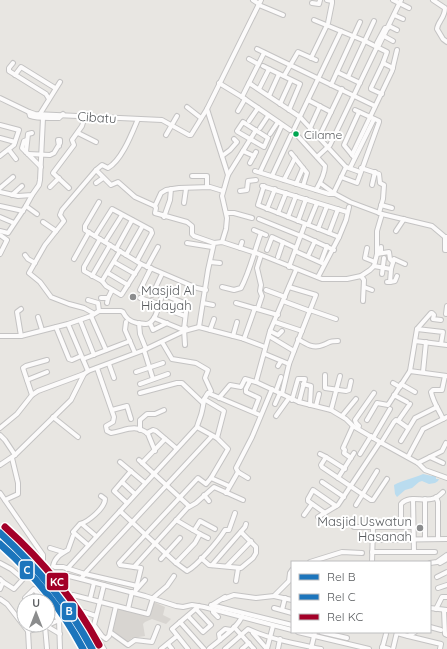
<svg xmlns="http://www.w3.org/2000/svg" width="447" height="649" font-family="Quicksand,sans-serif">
	<rect width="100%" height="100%" fill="#e8e6e2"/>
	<path fill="#d8d5d1" d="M 154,602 L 165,607 L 163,615 L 171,619 L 166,624 L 152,619 L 145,622 L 143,624 L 145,636 L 132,638 L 126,643 L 111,632 L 117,608 L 149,615 Z"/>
	<path fill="#badcef" d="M 423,474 L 432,476 L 436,475 L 436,479 L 439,479 L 438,481 L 435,483 L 429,484 L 422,481 L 419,482 L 412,488 L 405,490 L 397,497 L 395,494 L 394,485 C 403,480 414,478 423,474 Z"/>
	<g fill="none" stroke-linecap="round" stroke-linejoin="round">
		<defs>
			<g id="minor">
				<path d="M 253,0 L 259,4"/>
				<path d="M 393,0 L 409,8"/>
				<path d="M 433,0 L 445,8 C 445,18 438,21 437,29 L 443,39 L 447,42"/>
				<path d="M 312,3 L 319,4 L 320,0"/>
				<path d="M 259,5 L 283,15"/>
				<path d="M 394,15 L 403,19"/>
				<path d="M 314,20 L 365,41 L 387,52 L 383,63 L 371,88 L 371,89 L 382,94"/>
				<path d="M 389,26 L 397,30"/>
				<path d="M 384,36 L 393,41"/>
				<path d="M 379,45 L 401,0"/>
				<path d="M 257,49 L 375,106"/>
				<path d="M 311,58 L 328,23 L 332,3 L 332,1 L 327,0"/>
				<path d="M 249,59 L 258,64"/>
				<path d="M 13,63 L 9,68 L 9,71 L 46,94 L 49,99"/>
				<path d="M 383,63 L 393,68"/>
				<path d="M 263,66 L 300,84 L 289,110"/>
				<path d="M 337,72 L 360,83"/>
				<path d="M 15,75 L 21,67 L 55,88"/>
				<path d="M 284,76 L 298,52 L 316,60"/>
				<path d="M 348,77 L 374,21"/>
				<path d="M 219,83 L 242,97 L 290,130"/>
				<path d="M 249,83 L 300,117 L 346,167 L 360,172"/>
				<path d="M 331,85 L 360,22"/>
				<path d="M 259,89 L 269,69"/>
				<path d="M 269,96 L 279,74"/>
				<path d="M 242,97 L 264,53"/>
				<path d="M 0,98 L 29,112 L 35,114 L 162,120 L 189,135 L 191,135 L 207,109 L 261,0"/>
				<path d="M 308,100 L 331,112"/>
				<path d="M 280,104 L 291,80"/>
				<path d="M 187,107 L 201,118"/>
				<path d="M 207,109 L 228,175"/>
				<path d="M 238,111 L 245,99"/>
				<path d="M 29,112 L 30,116 C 38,119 50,118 59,118 L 63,114"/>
				<path d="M 40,114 L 60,82"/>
				<path d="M 249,121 L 258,108"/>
				<path d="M 243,122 L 268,138 L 264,147 L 238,132 L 237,131 Z"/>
				<path d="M 0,125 L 19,130 L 14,145 L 0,156"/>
				<path d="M 260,128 L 268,116"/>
				<path d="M 310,128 L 320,106"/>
				<path d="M 294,129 L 341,31"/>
				<path d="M 78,133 L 96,142"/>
				<path d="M 270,134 L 278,122"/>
				<path d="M 296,134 L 325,166 C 325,174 320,183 316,190"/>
				<path d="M 166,135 L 177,116"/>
				<path d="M 319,137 L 342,89"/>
				<path d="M 0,138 L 15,142"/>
				<path d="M 27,140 L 24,141 L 22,148 L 41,167"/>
				<path d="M 9,150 L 16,159"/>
				<path d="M 243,151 L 254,156"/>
				<path d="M 26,152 L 28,134 L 32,133"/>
				<path d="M 291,153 L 307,173 L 303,186"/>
				<path d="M 28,154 L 50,155 L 54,153 L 60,143 L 60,140 L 58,140 L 59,146"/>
				<path d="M 352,155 L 392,71 L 397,50"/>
				<path d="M 222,156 L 230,150 L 237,142 L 234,139"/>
				<path d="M 353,156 L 344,145 L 359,112"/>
				<path d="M 317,157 L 330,145 L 377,47 L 377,43 L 385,28 L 388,28"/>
				<path d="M 250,163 L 256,152"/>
				<path d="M 350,168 L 374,119"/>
				<path d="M 361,168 L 379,174 L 380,183 L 384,185 L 383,199 L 379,213"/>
				<path d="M 96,170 L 111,185 L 118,182 L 135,197 L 155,206"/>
				<path d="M 255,171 L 329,194 L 335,194"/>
				<path d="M 260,172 L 282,125"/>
				<path d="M 192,176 L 207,176 L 207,187"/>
				<path d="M 272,176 L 291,135"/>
				<path d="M 341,177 L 357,183 L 379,122 L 379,121 L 355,110"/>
				<path d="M 284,180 L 295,158"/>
				<path d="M 96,183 L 103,178"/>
				<path d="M 320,183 L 335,194 L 350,202 L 382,214 L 432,226 L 445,237 L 447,237"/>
				<path d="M 296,184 L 303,168"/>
				<path d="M 372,185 L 375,172"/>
				<path d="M 262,186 L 347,212"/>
				<path d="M 264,186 L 258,205 L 339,237"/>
				<path d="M 50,187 L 59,178"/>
				<path d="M 0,188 L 13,177"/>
				<path d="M 69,188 L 53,173 L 74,145 L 72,140 L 82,126 L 85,116"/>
				<path d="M 240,191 L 247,190 L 248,181 L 256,180"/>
				<path d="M 0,192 L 18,196 L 32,195 L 39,185 L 40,180 L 43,118"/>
				<path d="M 334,192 L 346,167"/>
				<path d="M 12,195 L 22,186"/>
				<path d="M 99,202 L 85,226 L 85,230 L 141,264 L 197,288 L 206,290"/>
				<path d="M 184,203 L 186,189"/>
				<path d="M 381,205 L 392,208"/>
				<path d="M 0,206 L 23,211"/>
				<path d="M 26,206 L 37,214"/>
				<path d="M 267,209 L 275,189"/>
				<path d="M 227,213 L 234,213 L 252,218"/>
				<path d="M 278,213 L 286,193"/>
				<path d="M 0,217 L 14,223"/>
				<path d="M 164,217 L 170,200 L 171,189"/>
				<path d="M 288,217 L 296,196"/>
				<path d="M 259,219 L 301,236"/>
				<path d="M 298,221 L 306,199"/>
				<path d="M 43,222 L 56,231"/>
				<path d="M 308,225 L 317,203"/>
				<path d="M 318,229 L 327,206"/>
				<path d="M 254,230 L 266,235"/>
				<path d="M 0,231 L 8,233 L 26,206 L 32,195"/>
				<path d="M 396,231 L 404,219"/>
				<path d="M 329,233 L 338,209"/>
				<path d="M 0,235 L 7,240 L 0,254"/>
				<path d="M 301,235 L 334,250"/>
				<path d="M 95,236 L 112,209 L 151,230 L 152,233 L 137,261"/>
				<path d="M 445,237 L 445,250 L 447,250"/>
				<path d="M 100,239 L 84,267 L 84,271 L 102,281 L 120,251"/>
				<path d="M 105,242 L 122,215"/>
				<path d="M 222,242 L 226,229 L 227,218 L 222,196 L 228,175 L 256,130"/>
				<path d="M 187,243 L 212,247"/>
				<path d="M 214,243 L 194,236 L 192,234 L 192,226 L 187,222 L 155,213 L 156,208 L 155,206 L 161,193 L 166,190 L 179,188 L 210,187 L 223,191"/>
				<path d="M 240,248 L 242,242"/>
				<path d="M 367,248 L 365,258 L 375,262"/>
				<path d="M 116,249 L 132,220"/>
				<path d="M 267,250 L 272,237 L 296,248"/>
				<path d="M 295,251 L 324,264"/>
				<path d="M 381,253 L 381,247"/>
				<path d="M 377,254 L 389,252 L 390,259 L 393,262"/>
				<path d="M 25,255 L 28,259 L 35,263"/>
				<path d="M 126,255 L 142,227"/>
				<path d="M 308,256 L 315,241"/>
				<path d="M 278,257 L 283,242"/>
				<path d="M 74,259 L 89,232"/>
				<path d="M 114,262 L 135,274"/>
				<path d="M 210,262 L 220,263"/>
				<path d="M 321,262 L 327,246"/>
				<path d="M 374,266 L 391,269"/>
				<path d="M 147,267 L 158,247"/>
				<path d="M 289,267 L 305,224"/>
				<path d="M 108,273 L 128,285"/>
				<path d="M 382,274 L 384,258"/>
				<path d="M 92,276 L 110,245"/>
				<path d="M 361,276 L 364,280 L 363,301"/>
				<path d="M 318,277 L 339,237 L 346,220 L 349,207"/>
				<path d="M 102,281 L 106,286 L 121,295 L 122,294 L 141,264"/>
				<path d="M 387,282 L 390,282 L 391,269 L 394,259 L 405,264"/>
				<path d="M 390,282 L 395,281 L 397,276"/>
				<path d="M 222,287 L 234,290 L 241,288 C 250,271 254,252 261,233"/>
				<path d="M 364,287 L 372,290"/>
				<path d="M 140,290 L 151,268"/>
				<path d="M 266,290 L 285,297"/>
				<path d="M 152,295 L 162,274"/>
				<path d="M 101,298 L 108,298"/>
				<path d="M 140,298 L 159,304"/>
				<path d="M 88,300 L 98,303 L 99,311"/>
				<path d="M 283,301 L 310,311"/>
				<path d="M 107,303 L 108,298 L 112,290"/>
				<path d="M 203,303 L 213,305"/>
				<path d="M 236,303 L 278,315"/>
				<path d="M 158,306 L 185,316"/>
				<path d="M 258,308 L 262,296 L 260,291 L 261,285 L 257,268 L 261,255"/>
				<path d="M 310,310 L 336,319"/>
				<path d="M 93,313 L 84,308 L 69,304 L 51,297 L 40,282 L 29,273 L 45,245 L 64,221 L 60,215 L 62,210 L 96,170 L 102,165 L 108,168 C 122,160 132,133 138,119"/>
				<path d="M 446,314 L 447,306"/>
				<path d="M 91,316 L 106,350"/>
				<path d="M 38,317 L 42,330"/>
				<path d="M 154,318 L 181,329 L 186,328"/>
				<path d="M 80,320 L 94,355"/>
				<path d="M 126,322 L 125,330 L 135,353"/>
				<path d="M 275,322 L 302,331"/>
				<path d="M 139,323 L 140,334 L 146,349"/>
				<path d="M 150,323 L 153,330 L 167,323"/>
				<path d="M 68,324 L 88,371"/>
				<path d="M 56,327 L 69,359 L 72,360 L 81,356"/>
				<path d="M 199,327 L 208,270 L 214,243 L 222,242 L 259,254 L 322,279 L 347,279 L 361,276 L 370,270 L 374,266 L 377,254 L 377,231 L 382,214"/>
				<path d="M 417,329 L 443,332 L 441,344"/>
				<path d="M 210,330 L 214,319"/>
				<path d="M 270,331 L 278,335 L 282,331"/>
				<path d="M 0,336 L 21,336 L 68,324 L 91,316 L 99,311 L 121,311 L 123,312 C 126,318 129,321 137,323 C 140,323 143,324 146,324 C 156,324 159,303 162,296 L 164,295 L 187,304 L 184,329 L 185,345"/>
				<path d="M 21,336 L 17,312 L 21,309"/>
				<path d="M 233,336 L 237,322"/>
				<path d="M 269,336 L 294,351"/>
				<path d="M 244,339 L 255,308"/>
				<path d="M 298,339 C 306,344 313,349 323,345 C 331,342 328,341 338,341"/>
				<path d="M 415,341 L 447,345"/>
				<path d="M 162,342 L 172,359 L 196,363 L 208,370 L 205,378 L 211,391 C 203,396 204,403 202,411 C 201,417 198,422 197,427"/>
				<path d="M 144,350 L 153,379"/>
				<path d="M 265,354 L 289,364"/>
				<path d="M 83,359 L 130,341"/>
				<path d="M 109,364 L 114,378"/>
				<path d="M 278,366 L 281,361"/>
				<path d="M 97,368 L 114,417 L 113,422 L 106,426 L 107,431 L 111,433 C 125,431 135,423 148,434 L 155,451"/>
				<path d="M 410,371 L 417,329 L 431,313 L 432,313 L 434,315 L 433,319 L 441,320"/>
				<path d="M 136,372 L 163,363"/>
				<path d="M 423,372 L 426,342"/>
				<path d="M 325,375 L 325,388 L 346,391 L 349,390 L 351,381"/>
				<path d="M 27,380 L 47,372"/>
				<path d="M 250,381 L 246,389 L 246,392 L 259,398 L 254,411"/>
				<path d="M 256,382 L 270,331 L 296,270"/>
				<path d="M 393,383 L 400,387"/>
				<path d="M 140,384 L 168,374"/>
				<path d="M 303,384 L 311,386 L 310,405"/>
				<path d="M 401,384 L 415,392"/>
				<path d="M 276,391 L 281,377"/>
				<path d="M 140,393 L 177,383 L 182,383 L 203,403"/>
				<path d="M 208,393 L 260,415"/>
				<path d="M 282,394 L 289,364 L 294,351 L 316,295 L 289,287"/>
				<path d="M 32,395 L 23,368 L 26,366 L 47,360"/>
				<path d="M 394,395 L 407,402"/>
				<path d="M 219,398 L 230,385 L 241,387 L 245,379 L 256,382 L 299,402 L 331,410 L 346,419 L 353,426 L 380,442 L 418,463 L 425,470 L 447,478"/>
				<path d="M 204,399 L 224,411 L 217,438"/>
				<path d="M 292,400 L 298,379 L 305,379 L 299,402"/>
				<path d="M 275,404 L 280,393"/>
				<path d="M 316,406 L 319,394"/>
				<path d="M 112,410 L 127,406 L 131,419"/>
				<path d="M 331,410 L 340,376"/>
				<path d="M 276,416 L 289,398"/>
				<path d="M 342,416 L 356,399"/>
				<path d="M 53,417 L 78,437"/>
				<path d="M 443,419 C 438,408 434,404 431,392 L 433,390 L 442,390 L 445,376"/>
				<path d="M 367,420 L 377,403 L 388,405 L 410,371 L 447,376"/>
				<path d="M 398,421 L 408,428"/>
				<path d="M 0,428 L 17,414 L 32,395 L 38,391 L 84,374"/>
				<path d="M 358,428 L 359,426 L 356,423 L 355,420 L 374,393"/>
				<path d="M 140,430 L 140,420 L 147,414 L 155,414 L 164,410"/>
				<path d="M 147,433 L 153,430 L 156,431 L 176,448"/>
				<path d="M 0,435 L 5,440 L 15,455"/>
				<path d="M 212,436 L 87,571 L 81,579 L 145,596 L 176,606 L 183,607 L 192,605 L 204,607 L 292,630"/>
				<path d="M 373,438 L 390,409"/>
				<path d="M 401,441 L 415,418 L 437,407"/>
				<path d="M 381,443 L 394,422 L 396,420 L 398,421 L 410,404"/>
				<path d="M 320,454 L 326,457 L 321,465 L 322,467 L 371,500 L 373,500 L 387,479"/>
				<path d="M 360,454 L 371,436"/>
				<path d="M 326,457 L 345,469"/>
				<path d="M 408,457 L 423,429 L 447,417"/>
				<path d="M 430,457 L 443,463"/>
				<path d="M 351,458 L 344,453 L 345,450 L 343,448 L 353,426"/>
				<path d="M 120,462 L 145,483"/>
				<path d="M 142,463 L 165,439"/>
				<path d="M 418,463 L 442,451 L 446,443"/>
				<path d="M 0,465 L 15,455 L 71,400 L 84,374 L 88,371 L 144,350 L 184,331 L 199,327 L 241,338 L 265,347"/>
				<path d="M 238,472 L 248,478"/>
				<path d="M 338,478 L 354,453"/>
				<path d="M 122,482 L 135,494"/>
				<path d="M 322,482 L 344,497"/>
				<path d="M 0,493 L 43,555 L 43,566 L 78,617 L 91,628 L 104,649"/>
				<path d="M 226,493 L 238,472 L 236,468 L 252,437 L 272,389"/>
				<path d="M 204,495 L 209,501"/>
				<path d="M 436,497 L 438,502 L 438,539"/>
				<path d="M 413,499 L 414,552"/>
				<path d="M 425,499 L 425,539"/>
				<path d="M 5,500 L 18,494 L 18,483 L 12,458"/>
				<path d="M 127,503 L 114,491 L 131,471"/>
				<path d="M 356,505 L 377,471"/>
				<path d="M 189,507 L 196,503 L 214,487 L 243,500"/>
				<path d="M 120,511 L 176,563 L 187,571 C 197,566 219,540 225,530 L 229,530 L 235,513"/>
				<path d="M 325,513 L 308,501 L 308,499 L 313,490 L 336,506"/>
				<path d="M 304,515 L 312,504"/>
				<path d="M 318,517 L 338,505 L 380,442"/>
				<path d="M 401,518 L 401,504 C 410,494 424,503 435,498 C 438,497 441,494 443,492"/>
				<path d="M 176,520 L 193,530 L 195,529 L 200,521 L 215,529"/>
				<path d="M 82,524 L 96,536"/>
				<path d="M 354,527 L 414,527"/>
				<path d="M 200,534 L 208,538"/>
				<path d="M 73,536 L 68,550 C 61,554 55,557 53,566 L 55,567 L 63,567 L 85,574 L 137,586"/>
				<path d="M 373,540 L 447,539"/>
				<path d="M 88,545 L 73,532 L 80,524 C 88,522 105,508 105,499 L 101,496"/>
				<path d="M 50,548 L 63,552"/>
				<path d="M 372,552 L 435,552"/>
				<path d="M 201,558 L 209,565 L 241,568 L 253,558 L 256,553 L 256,547 L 241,532"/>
				<path d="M 161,559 L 180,538"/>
				<path d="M 310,562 L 342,552 L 362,553"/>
				<path d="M 372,562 L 373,528"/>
				<path d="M 0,563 L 11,569 L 23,579 L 14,589 L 3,582"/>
				<path d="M 176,563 L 195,543 L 200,534 L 193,530"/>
				<path d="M 430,563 L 437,562 L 447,555"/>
				<path d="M 440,563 L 447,559"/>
				<path d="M 212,565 L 245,527 L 246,524"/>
				<path d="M 227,566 L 251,541"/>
				<path d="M 134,567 L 189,506 L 139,460"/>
				<path d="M 67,569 L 197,427 L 217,438 L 228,449 L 211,478"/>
				<path d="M 69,576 L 81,579"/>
				<path d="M 437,577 L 447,572"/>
				<path d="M 0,579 L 3,582 L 0,589"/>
				<path d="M 236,581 L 238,569"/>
				<path d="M 104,585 L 94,625 L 102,636 L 106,639 L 109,636 L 116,606"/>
				<path d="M 438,588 L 447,585"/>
				<path d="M 137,589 L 145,580"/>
				<path d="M 135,593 L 141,568 L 120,565 L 119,563 L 197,479 L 198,478 L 206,484 L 211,478 L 229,486"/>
				<path d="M 73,595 L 148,614 L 153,598 L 167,586 L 174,576"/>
				<path d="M 274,596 L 292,600"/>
				<path d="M 0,599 L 7,604 L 28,631 L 29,649"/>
				<path d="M 90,599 L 94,583"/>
				<path d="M 223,599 L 234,595 L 256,598 L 274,596 L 289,581 L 290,573 L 292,570"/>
				<path d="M 25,601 L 25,598 L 34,589 L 44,601"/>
				<path d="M 211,605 L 292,625"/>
				<path d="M 212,605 L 225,597"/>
				<path d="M 48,606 L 59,620 L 60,649"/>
				<path d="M 274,608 L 292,613"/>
				<path d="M 430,608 L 447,610"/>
				<path d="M 128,609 L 132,592"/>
				<path d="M 213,609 L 213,612 L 218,617"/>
				<path d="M 436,609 L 442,597 L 447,597"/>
				<path d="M 282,610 L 285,598"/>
				<path d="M 444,610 L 445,634 L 447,635"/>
				<path d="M 84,612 L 96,616"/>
				<path d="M 188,616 L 203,632 L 211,625 L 196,609"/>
				<path d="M 180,622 L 204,649"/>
				<path d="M 45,625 L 60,634"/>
				<path d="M 48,625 L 59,620"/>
				<path d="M 45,626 L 47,649"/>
				<path d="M 234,627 L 254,649"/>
				<path d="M 430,627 L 441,630"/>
				<path d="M 28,631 L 46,626"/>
				<path d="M 110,632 L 128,645 L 135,640 L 152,642 L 158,627"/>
				<path d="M 298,632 L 369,649"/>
				<path d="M 321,632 L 347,638"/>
				<path d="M 253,633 L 267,649"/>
				<path d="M 397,633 L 408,636 L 415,632"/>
				<path d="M 408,636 L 441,644 L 440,649"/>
				<path d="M 220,640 L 219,634 L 225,629 L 231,630"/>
				<path d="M 168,644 L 172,649"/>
				<path d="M 382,647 L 389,649"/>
				<path d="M 161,649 L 177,636"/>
				<path d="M 188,649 L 172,629 L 199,606"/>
				<path d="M 209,649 C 218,641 239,627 242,616"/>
				<path d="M 225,649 L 248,629 C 269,639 298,644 321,649"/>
				<path d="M 242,649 L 249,643"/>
				<path d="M 267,649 L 273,626"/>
				<path d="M 278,649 L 280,639"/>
				<path d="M 311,649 L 315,632"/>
				<path d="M 382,649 L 386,634"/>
				<path d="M 393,649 L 397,632"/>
			</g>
		</defs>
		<use href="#minor" stroke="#c4c3c3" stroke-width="6"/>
		<use href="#minor" stroke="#fcfbfb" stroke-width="4"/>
		<defs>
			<path id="rail-1" d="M 0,533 C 37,567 68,604 92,649"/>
			<path id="rail-2" d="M 0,544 C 34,574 62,609 83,649"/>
			<path id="rail-3" d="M 5,527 C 44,562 75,600 99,645"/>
		</defs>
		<use href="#rail-1" stroke="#fff" stroke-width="10"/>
		<use href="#rail-2" stroke="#fff" stroke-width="10"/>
		<use href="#rail-3" stroke="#fff" stroke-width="10"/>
		<use href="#rail-1" stroke="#1c75bc" stroke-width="7"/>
		<use href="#rail-2" stroke="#1c75bc" stroke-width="7"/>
		<use href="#rail-3" stroke="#a30028" stroke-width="7"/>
	</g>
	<circle fill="#00a651" stroke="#fff" stroke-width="1.5" cx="296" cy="134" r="3.5"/>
	<g fill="#8b8c8d" stroke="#fff" stroke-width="1.5">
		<circle cx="133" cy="297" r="4"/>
		<circle cx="420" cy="528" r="4"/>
	</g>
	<g text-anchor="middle" stroke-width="4" stroke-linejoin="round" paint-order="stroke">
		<g font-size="12" fill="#595c5f" stroke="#fff" text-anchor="start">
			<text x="304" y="139">Cilame</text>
		</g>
		<g font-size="13" fill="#595c5f" stroke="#fff">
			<text transform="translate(97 117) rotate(4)" y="5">Cibatu</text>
		</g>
		<g font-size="13" fill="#595c5f" stroke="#fff" text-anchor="start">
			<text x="141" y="295">Masjid Al<tspan x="141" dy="15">Hidayah</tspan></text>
			<text x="412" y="526" text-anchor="end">Masjid Uswatun<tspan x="412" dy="15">Hasanah</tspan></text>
		</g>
	</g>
	<g stroke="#fff" stroke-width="1.5">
		<rect x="19" y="560" width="15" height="20" rx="4" fill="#1c75bc"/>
		<rect x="46" y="572" width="23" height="19" rx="4" fill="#a30028"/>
		<rect x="61" y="602" width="16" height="19" rx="4" fill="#1c75bc"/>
	</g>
	<g font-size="11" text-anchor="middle" font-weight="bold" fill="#fff">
		<text x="27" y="574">C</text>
		<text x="57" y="586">KC</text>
		<text x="69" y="615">B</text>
	</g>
	<rect x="291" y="561" width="140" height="72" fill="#ffffff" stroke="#bdbebf"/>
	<rect x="299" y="574" width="20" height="6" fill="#1c75bc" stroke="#bdbebf"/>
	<text x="327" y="581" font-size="12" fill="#595c5f">Rel B</text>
	<rect x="299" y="594" width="20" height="6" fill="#1c75bc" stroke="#bdbebf"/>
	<text x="327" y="601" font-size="12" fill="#595c5f">Rel C</text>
	<rect x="299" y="614" width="20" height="6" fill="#a30028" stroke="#bdbebf"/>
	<text x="327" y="621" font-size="12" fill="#595c5f">Rel KC</text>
	<g transform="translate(36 613)"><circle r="19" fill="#ffffff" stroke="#bdbebf"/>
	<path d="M0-3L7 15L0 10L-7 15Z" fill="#8b8c8d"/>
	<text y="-6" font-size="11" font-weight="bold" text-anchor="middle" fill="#595c5f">U</text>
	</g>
</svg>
